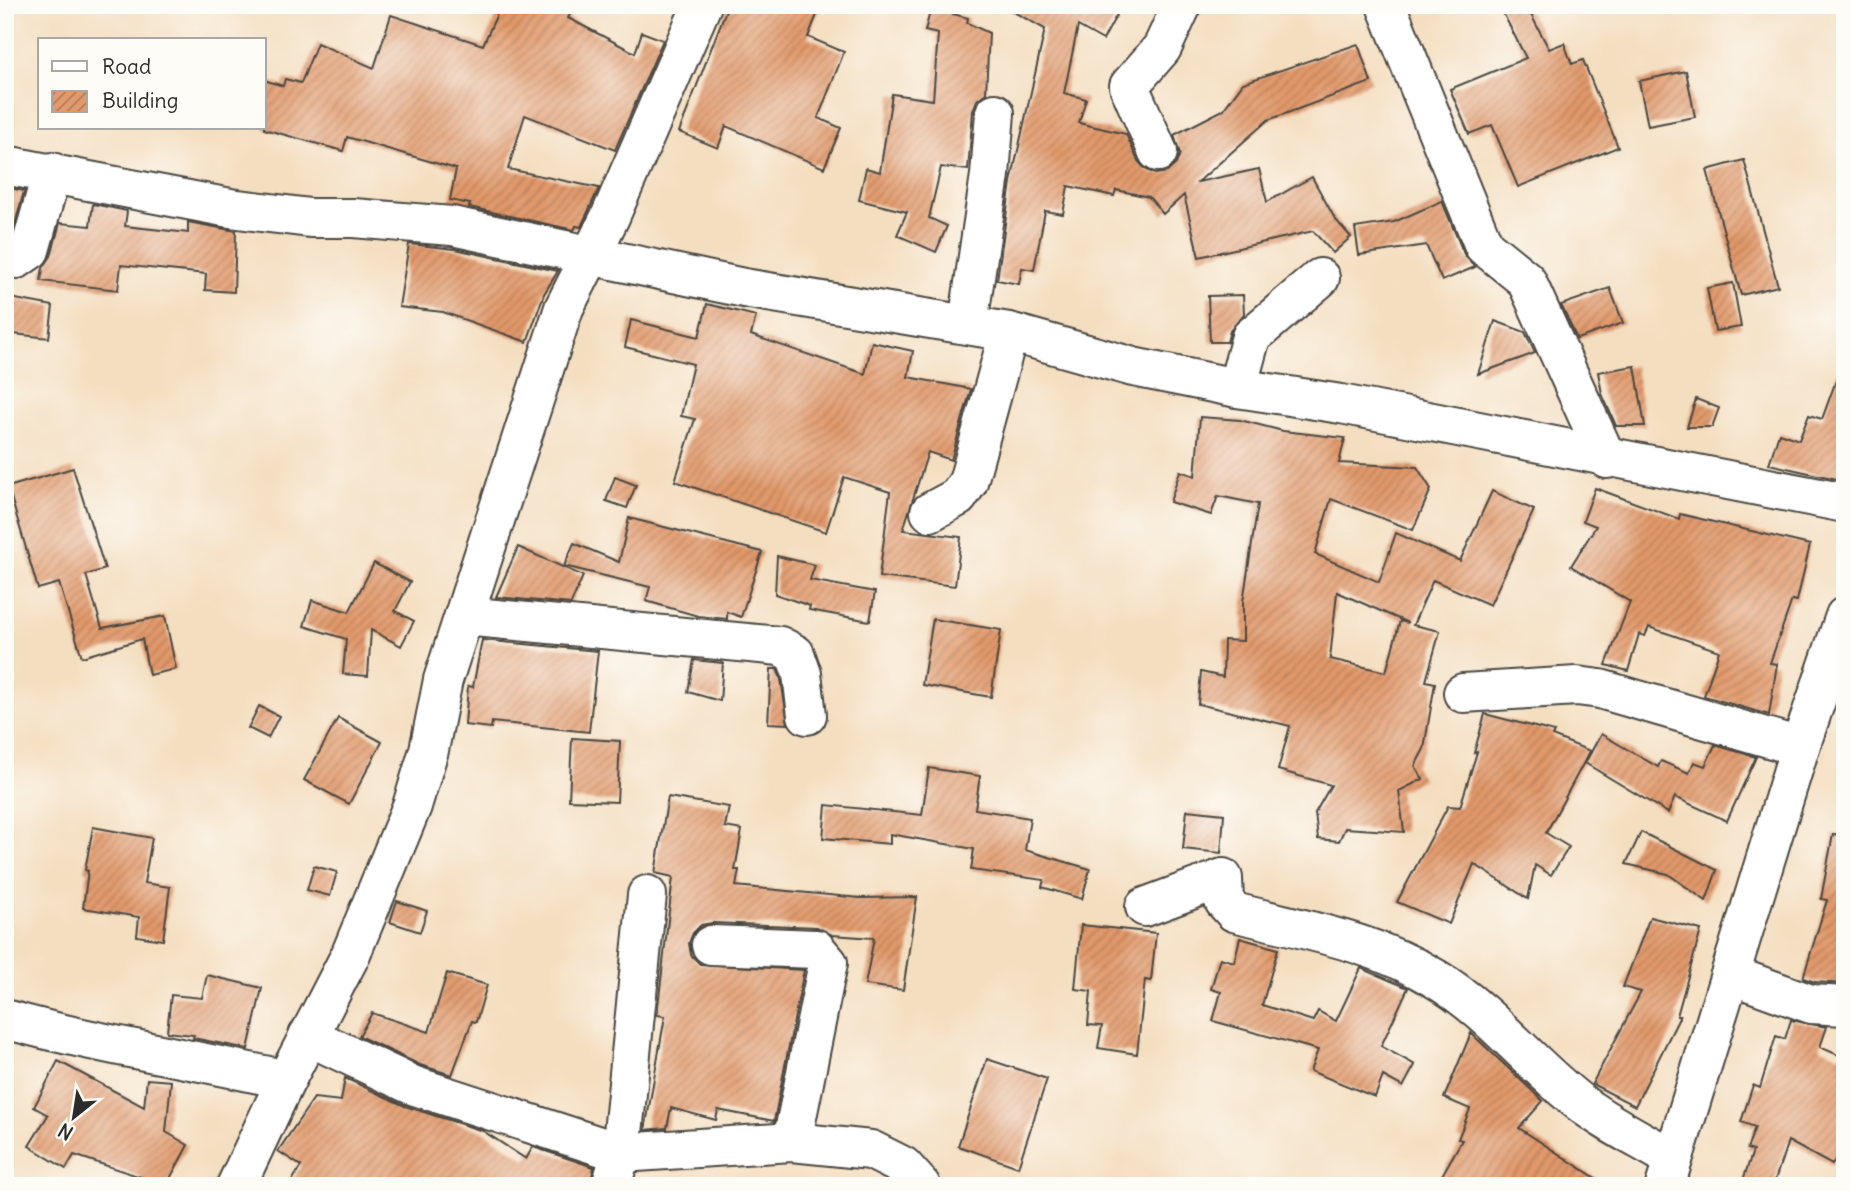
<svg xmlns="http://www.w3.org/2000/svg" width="1850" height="1191" font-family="Delius,sans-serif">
	<defs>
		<pattern id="building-hatch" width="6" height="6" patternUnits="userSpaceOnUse" patternTransform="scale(1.75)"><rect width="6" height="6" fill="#e2996b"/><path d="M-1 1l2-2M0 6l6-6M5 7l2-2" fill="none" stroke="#b77d58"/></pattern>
	</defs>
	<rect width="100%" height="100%" fill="#fdfcf7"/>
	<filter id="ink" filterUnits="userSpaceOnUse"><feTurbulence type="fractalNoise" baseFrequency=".0143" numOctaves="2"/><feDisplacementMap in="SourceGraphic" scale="14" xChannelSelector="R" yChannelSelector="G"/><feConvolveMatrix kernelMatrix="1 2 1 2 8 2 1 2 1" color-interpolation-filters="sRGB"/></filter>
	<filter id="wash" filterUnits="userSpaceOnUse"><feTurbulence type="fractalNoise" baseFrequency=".00686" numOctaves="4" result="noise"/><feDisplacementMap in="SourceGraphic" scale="28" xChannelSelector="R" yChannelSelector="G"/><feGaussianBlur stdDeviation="1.57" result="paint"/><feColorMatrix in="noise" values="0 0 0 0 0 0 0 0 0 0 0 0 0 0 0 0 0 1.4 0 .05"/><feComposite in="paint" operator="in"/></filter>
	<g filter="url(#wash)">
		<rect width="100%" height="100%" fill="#f4dec0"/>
		<g id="blocks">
			<g fill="url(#building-hatch)" fill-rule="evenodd">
				<path d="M 501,5 L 575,5 L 568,18 L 635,53 L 642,32 L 663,40 L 615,150 L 525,115 L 508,169 L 599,188 L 581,227 L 576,226 L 574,230 L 469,207 L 470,204 L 450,200 L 456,169 L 347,137 L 343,151 L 264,129 L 264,80 L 283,86 L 285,79 L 301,83 L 317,43 L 374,68 L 391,15 L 483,45 Z"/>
				<path d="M 728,5 L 821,5 L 808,37 L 844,52 L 818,118 L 841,128 L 824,168 L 726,126 L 718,148 L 679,132 Z"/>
				<path d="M 1001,5 L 1122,5 L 1103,40 L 1078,26 L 1064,93 L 1086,99 L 1079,123 L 1126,134 L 1138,161 L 1145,169 L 1155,174 L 1167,172 L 1176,164 L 1180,154 L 1174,135 L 1223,110 L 1243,83 L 1358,44 L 1371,82 L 1268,120 L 1198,182 L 1259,169 L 1267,202 L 1312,177 L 1335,219 L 1351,237 L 1333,253 L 1313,231 L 1199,257 L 1184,195 L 1163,214 L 1149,197 L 1116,190 L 1114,196 L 1068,186 L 1063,214 L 1045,211 L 1034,270 L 1022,268 L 1019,284 L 997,280 L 1011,182 L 1045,29 Z"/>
				<path d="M 1499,5 L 1526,5 L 1549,49 L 1564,43 L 1572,64 L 1583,60 L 1618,147 L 1518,187 L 1492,125 L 1469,134 L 1450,89 L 1526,58 Z"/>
				<path d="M 931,8 L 968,18 L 967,23 L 989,33 L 986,93 L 977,100 L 973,111 L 968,170 L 941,167 L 929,218 L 947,226 L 936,252 L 897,235 L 907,212 L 859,200 L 866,168 L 880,172 L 892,94 L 933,100 L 938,34 L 925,31 Z"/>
				<path d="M 1686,71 L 1695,117 L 1648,126 L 1639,81 Z"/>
				<path d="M 1744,160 L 1778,286 L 1741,295 L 1707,170 Z"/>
				<path d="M 5,187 L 24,191 L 14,228 L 5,226 Z"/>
				<path d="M 1442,201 L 1464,254 L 1475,267 L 1442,281 L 1426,245 L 1359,255 L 1355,228 L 1394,222 Z"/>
				<path d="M 93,204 L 127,211 L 125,226 L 188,233 L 188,222 L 236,231 L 234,292 L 205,290 L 206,274 L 121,265 L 118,290 L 41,281 L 43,268 L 51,256 L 60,223 L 90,226 Z"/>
				<path d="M 409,244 L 455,249 L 558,271 L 544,294 L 527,342 L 443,312 L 399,307 Z"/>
				<path d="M 1733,283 L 1741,327 L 1715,331 L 1707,288 Z"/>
				<path d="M 1610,288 L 1623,323 L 1577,339 L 1561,305 Z"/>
				<path d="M 1243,295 L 1244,314 L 1230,331 L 1227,342 L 1210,342 L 1208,296 Z"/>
				<path d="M 5,297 L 53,306 L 49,338 L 5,333 Z"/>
				<path d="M 707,304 L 756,316 L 751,335 L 865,374 L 872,342 L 913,351 L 908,377 L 971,389 L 951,460 L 928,452 L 903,530 L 961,537 L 955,586 L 879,577 L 890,492 L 844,477 L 826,532 L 675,481 L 695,419 L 681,416 L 693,364 L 625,347 L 631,320 L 699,337 Z"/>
				<path d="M 1495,321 L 1525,332 L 1535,353 L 1478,374 Z"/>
				<path d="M 1842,364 L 1845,364 L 1845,469 L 1841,480 L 1769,464 L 1779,433 L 1799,440 L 1809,415 L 1822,419 Z"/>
				<path d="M 1635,366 L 1645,426 L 1616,426 L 1602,394 L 1598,372 Z"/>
				<path d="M 1696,399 L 1719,408 L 1712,427 L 1687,427 Z"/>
				<path d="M 1200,417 L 1240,420 L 1283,431 L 1345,438 L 1339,463 L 1417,467 L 1431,489 L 1413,530 L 1331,499 L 1315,554 L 1379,582 L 1396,533 L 1460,561 L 1492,491 L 1534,510 L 1490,605 L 1433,580 L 1413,625 L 1440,631 L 1426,681 L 1435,683 L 1424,749 L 1415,766 L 1423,779 L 1399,791 L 1404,832 L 1345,828 L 1339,841 L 1318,839 L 1315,813 L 1331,785 L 1278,770 L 1290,726 L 1198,704 L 1201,672 L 1223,677 L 1224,640 L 1243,641 L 1243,602 L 1258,504 L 1218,496 L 1211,515 L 1170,502 L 1180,471 L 1195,476 ZM 1337,592 L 1408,623 L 1400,621 L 1386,672 L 1330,659 Z"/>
				<path d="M 73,468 L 105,569 L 86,575 L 102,628 L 165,616 L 176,669 L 149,675 L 142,639 L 82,657 L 59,583 L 38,589 L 8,487 Z"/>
				<path d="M 615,477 L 636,485 L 627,508 L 606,501 Z"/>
				<path d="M 1595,488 L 1679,519 L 1680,514 L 1810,545 L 1797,601 L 1792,600 L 1770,663 L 1777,664 L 1769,715 L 1704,696 L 1719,651 L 1649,627 L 1645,636 L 1639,634 L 1628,671 L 1606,665 L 1630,602 L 1571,566 L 1596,526 L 1583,521 Z"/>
				<path d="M 629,518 L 762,552 L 741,617 L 727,612 L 727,619 L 698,616 L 646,601 L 650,587 L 564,566 L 574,543 L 619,562 Z"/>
				<path d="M 518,547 L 583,576 L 571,604 L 496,597 Z"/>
				<path d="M 777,556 L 815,565 L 810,580 L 875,592 L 870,621 L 809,610 L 810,606 L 775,594 Z"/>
				<path d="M 374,563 L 410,582 L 395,611 L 414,621 L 401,646 L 371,630 L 368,676 L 343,674 L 346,639 L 304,626 L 312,600 L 349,612 Z"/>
				<path d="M 933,619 L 1001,630 L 991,697 L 922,685 Z"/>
				<path d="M 482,640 L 598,651 L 589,732 L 492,722 L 491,728 L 465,725 L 468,686 L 473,687 Z"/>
				<path d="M 694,660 L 723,663 L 720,701 L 688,692 Z"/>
				<path d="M 771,669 L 777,669 L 781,679 L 788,724 L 768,723 Z"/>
				<path d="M 259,706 L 279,716 L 268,738 L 248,728 Z"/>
				<path d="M 1485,714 L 1554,732 L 1552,736 L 1590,751 L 1546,833 L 1569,847 L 1551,875 L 1535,865 L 1528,899 L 1474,864 L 1449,924 L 1397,902 L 1448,806 L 1460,807 L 1477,752 L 1474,753 Z"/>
				<path d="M 338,718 L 382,742 L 349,804 L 304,780 Z"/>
				<path d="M 1601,734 L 1658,767 L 1661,761 L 1689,773 L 1694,762 L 1705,766 L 1715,745 L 1756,757 L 1727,821 L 1675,797 L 1668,813 L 1585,763 Z"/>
				<path d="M 572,738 L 620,741 L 617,802 L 569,800 Z"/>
				<path d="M 929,768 L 980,776 L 975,809 L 1030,818 L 1025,850 L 1090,869 L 1082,899 L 1042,887 L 1044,880 L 971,870 L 974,849 L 890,834 L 890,844 L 823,838 L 826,805 L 922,815 Z"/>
				<path d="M 668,797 L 729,807 L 725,827 L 742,830 L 735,870 L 739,870 L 736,886 L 860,898 L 917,897 L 903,990 L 865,985 L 874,938 L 832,935 L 817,927 L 712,923 L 701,925 L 693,933 L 689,943 L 691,955 L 700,964 L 804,970 L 774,1121 L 718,1110 L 716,1120 L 671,1108 L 667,1128 L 645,1130 L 665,1016 L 657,1015 L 673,877 L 655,873 Z"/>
				<path d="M 1187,810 L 1224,814 L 1221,853 L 1183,849 Z"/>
				<path d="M 93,827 L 152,838 L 144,883 L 170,887 L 163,940 L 137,936 L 139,917 L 83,908 L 88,871 L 85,870 Z"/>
				<path d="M 1641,832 L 1717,870 L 1706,901 L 1668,874 L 1626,864 Z"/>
				<path d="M 1833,834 L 1845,835 L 1845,984 L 1815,982 L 1803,978 L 1827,900 L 1821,899 Z"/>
				<path d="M 314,866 L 337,872 L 330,896 L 307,890 Z"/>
				<path d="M 397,901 L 427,911 L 420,932 L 390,922 Z"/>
				<path d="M 1650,917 L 1701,930 L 1677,1016 L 1680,1016 L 1635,1106 L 1592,1084 L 1641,992 L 1623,987 Z"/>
				<path d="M 1081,925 L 1156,933 L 1151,981 L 1145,980 L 1137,1054 L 1098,1048 L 1102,1026 L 1088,1025 L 1091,991 L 1075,989 Z"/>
				<path d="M 1240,938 L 1278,949 L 1262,1005 L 1313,1021 L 1318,1011 L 1336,1021 L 1361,968 L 1408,988 L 1381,1046 L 1415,1065 L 1403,1087 L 1383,1076 L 1375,1097 L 1310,1071 L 1318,1050 L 1213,1021 L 1221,992 L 1211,989 L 1220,958 L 1234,962 Z"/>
				<path d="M 447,973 L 487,985 L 476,1022 L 472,1021 L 452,1075 L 420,1065 L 359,1036 L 372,1013 L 429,1032 Z"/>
				<path d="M 207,975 L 262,988 L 248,1049 L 193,1038 L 194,1035 L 167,1032 L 171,995 L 202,998 Z"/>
				<path d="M 1791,1020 L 1827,1027 L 1820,1047 L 1845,1058 L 1845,1142 L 1832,1165 L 1788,1141 L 1773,1186 L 1741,1186 L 1753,1151 L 1747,1149 L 1755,1127 L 1741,1122 L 1753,1085 L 1760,1088 L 1776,1036 L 1785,1039 Z"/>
				<path d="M 1471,1033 L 1543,1101 L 1519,1128 L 1608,1186 L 1458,1186 L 1441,1177 L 1462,1140 L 1458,1139 L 1470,1109 L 1444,1098 Z"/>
				<path d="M 987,1059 L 1047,1079 L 1018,1167 L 958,1146 Z"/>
				<path d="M 58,1061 L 144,1107 L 147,1079 L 171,1081 L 166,1132 L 188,1145 L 166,1186 L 136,1186 L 141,1177 L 74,1155 L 66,1169 L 29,1146 L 48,1115 L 34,1107 Z"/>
				<path d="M 345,1078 L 405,1106 L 483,1131 L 526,1159 L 533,1147 L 594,1167 L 590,1186 L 289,1186 L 301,1166 L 278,1151 L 314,1098 L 341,1101 Z"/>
			</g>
		</g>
	</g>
	<g filter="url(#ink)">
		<use href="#blocks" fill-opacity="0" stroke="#494641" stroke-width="2"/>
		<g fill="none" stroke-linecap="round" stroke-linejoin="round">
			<defs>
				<g id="minor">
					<path d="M 1386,5 L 1484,246 L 1526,280 L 1607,459"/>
					<path d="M 1158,152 L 1129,86 L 1162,48 L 1182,5"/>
					<path d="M 5,165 L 230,208 L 310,218 L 353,218 L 452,226 L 744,288 L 1009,332 L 1133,367 L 1237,388 L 1341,404 L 1845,503"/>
					<path d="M 5,257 L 17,259 L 30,250 L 52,172"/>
					<path d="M 968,324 L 990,175 L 995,113"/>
					<path d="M 1237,388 L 1251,337 L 1320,278"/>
					<path d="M 930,512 L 958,497 L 968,482 L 1009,332"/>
					<path d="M 464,616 L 780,646 L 795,654 L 802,674 L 807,715"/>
					<path d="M 1463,693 L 1577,686 L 1600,689 L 1800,747"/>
					<path d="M 1145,907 L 1223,878 L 1224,901 L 1234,912 C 1303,930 1374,941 1436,979 C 1490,1011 1529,1063 1578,1101 C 1607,1124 1642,1140 1673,1159"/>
					<path d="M 711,945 L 816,949 L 828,963 L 792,1142"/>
					<path d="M 1731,975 L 1811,1004 L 1845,1006"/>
					<path d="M 5,1019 C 97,1045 192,1058 286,1080"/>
					<path d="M 308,1036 L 412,1085 L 621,1153 L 792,1142 L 871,1150 L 903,1166 L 921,1186"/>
					<path d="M 236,1186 L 286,1080 L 350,956 L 412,806 L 429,750 L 443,680 L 564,308 L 610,217 L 702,5"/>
					<path d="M 611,1186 L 621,1153 L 647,895"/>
					<path d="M 1665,1186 L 1800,747 L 1845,616"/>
				</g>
			</defs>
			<use href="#minor" stroke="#494641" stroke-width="42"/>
			<use href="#minor" stroke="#fff" stroke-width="38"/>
		</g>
	</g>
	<rect width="1850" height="1191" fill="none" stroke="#fdfcf7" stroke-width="28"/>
	<rect x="38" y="38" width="228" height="91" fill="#fdfcf7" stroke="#a9a8a5" stroke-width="2"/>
	<rect x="52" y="61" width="35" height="10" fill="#ffffff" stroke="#a9a8a5" stroke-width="2"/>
	<text x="102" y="74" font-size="21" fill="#2b2b2b">Road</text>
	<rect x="52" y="91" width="35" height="21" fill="url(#building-hatch)" stroke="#a9a8a5" stroke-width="2"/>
	<text x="102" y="108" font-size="21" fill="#2b2b2b">Building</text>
	<g transform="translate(74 1117) rotate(210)" stroke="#fdfcf7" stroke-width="5" paint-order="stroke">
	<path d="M0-5L12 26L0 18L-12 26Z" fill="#2b2b2b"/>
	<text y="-10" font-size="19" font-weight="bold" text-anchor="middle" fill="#2b2b2b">N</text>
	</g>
</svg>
